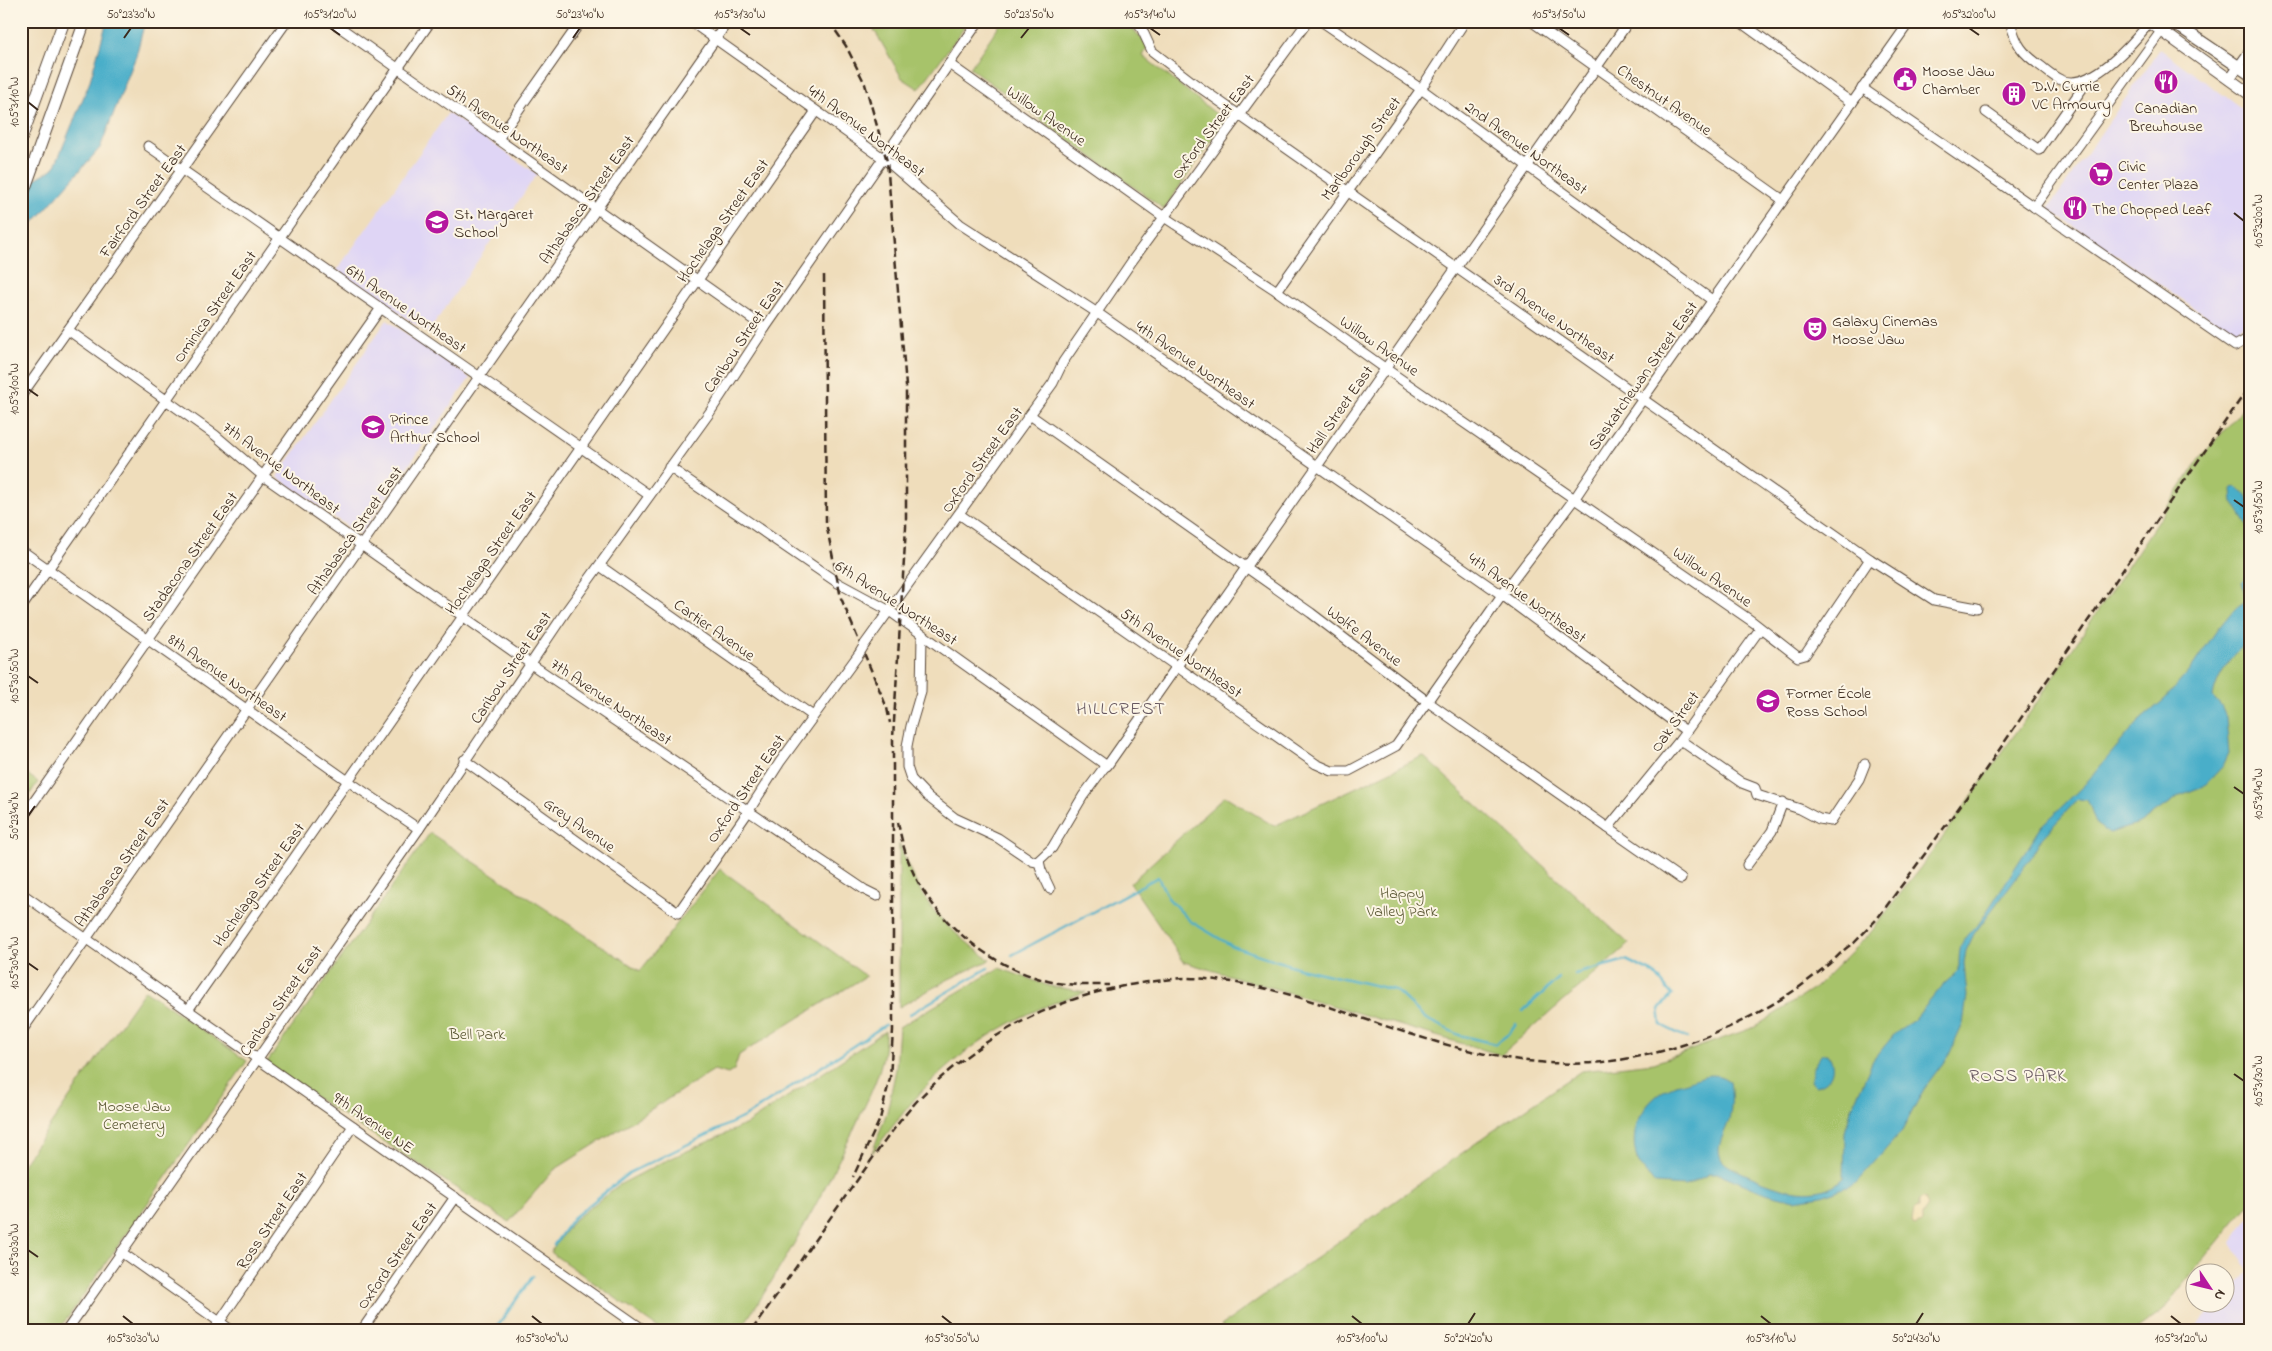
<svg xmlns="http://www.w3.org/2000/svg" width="2272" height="1351" font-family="'Indie Flower',sans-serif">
	<rect width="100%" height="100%" fill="#fcf5e5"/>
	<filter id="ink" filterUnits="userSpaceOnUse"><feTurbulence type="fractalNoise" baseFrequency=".02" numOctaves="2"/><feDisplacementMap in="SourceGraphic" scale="10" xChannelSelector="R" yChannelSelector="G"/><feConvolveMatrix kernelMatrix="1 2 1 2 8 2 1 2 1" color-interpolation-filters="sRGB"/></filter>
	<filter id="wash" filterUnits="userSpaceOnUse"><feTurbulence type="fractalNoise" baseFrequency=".0096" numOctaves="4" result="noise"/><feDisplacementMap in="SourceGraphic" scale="20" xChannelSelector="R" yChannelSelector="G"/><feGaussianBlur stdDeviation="1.12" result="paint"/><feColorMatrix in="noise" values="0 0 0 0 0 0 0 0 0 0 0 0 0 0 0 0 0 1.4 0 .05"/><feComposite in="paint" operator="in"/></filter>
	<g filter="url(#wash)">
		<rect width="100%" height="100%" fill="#efddbb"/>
		<g fill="#dfd5f5">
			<path d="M 2160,49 L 2251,115 L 2251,313 L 2235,335 L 2048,209 Z"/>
			<path d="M 448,113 L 537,174 L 428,333 L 337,270 Z"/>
			<path d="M 387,320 L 470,378 L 360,535 L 277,477 Z"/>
			<path d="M 2251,1215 L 2251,1330 L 2192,1330 L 2218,1304 L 2224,1304 L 2225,1297 L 2249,1272 L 2232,1243 Z"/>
		</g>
		<g fill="#a7c36a" stroke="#717644">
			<path d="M 869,21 L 969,21 L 919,89 L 902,78 Z"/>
			<path d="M 1002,21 L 1126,21 L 1148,46 L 1143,56 L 1225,121 L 1164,209 L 970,68 Z"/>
			<path d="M 2251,400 L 2251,1201 L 2159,1314 L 2136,1330 L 1228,1330 L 1221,1326 L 1490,1133 L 1581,1071 L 1654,1063 L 1755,1027 L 1815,988 L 1872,931 L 1939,843 L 2031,711 L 2200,458 Z"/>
			<path d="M 1423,756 L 1629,944 L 1501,1055 L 1184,962 L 1130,883 L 1225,796 L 1274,826 Z"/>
			<path d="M 21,770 L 38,782 L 21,807 Z"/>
			<path d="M 430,833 L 640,971 L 720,869 L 866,976 L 739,1055 L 734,1070 L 728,1074 L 714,1070 L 554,1170 L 509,1222 L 265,1065 Z"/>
			<path d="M 899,843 C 922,904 937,921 990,960 L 949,979 L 899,1007 Z"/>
			<path d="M 999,968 L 1049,986 L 1086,992 C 1024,1010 968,1043 922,1091 C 904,1110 889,1132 872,1153 L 887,1112 L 896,1069 L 899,1027 Z"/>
			<path d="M 145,990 L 247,1061 L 59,1330 L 21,1330 L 21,1167 Z"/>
			<path d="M 885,1031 C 887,1066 867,1100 853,1131 C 820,1200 783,1267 740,1330 L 661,1330 L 550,1252 L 574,1220 L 619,1185 L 663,1162 L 747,1124 Z"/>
		</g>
		<path fill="#eeda9e" stroke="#94825e" d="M 1922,1198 L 1925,1198 L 1928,1205 L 1922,1216 L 1922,1223 L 1914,1226 L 1912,1223 L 1914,1209 L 1919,1207 L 1919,1201 Z"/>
		<g fill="#4aaec9" stroke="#426c74">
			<path d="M 107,21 L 145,21 L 136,56 L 100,148 L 28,229 L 21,232 L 21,187 L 54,168 L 89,84 Z"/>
			<path d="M 2235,486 C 2252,495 2251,514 2251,531 L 2233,502 L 2232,489 Z"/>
			<path d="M 2251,573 L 2251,638 C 2234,654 2217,673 2213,697 L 2221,706 L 2226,717 L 2229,753 L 2223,766 L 2204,786 L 2180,795 L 2139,824 L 2109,833 C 2091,824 2095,814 2087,800 L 2078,799 L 2042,838 L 2030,859 L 1974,934 L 1966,951 L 1964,963 L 1967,996 L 1963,1024 L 1949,1055 L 1925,1087 L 1902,1131 L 1855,1184 L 1822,1196 L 1794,1200 L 1765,1193 L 1720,1174 L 1709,1174 L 1686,1186 L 1655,1184 C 1649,1176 1640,1167 1637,1159 C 1628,1131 1642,1104 1665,1090 C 1672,1086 1680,1084 1687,1082 C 1702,1076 1716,1070 1730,1082 C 1732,1095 1732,1107 1729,1120 C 1726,1131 1716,1145 1720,1156 C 1722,1164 1733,1168 1741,1172 C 1771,1186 1814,1205 1844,1178 L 1845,1132 L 1851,1110 L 1873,1060 L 1897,1031 L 1914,1020 L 1944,984 L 1959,971 C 1959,948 1959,940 1978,925 L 2042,826 L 2085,784 L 2138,722 L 2165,699 L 2190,670 L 2217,630 L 2235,608 L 2246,601 L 2242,581 Z"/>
			<path d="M 1822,1054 L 1828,1054 C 1837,1067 1832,1084 1815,1086 L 1811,1081 L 1812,1068 Z"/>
		</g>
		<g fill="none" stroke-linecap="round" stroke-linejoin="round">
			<g stroke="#4aaec9" stroke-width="2.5">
				<path d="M 1012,955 L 1158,877 L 1168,898 L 1190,921 L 1232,946 L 1299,968 L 1395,990 L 1426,1019 L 1459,1035 L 1495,1044 L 1510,1033 L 1516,1024"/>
				<path d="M 1575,974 L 1626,960 L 1655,974 L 1672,995 L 1659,1009 L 1661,1025 L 1687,1038"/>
				<path d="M 1523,1011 L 1559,978"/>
				<path d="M 910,1014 L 988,968"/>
				<path d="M 554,1245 L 573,1218 L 629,1173 L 748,1115 L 885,1025"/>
				<path d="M 495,1330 L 533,1276"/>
			</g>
		</g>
	</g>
	<g filter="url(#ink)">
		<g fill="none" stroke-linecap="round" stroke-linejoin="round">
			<defs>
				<g id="minor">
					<path d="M 331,21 L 765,328"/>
					<path d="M 690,21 L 887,161 L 960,224 L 1096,312 L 1502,595 L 1686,731"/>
					<path d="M 1138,21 L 1152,51 L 1195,84 L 1870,559 L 1934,600 L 1977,608"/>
					<path d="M 1321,21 L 1421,89 L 1712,300"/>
					<path d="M 1531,21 L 1783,200"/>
					<path d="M 1739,21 L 1852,103"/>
					<path d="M 2010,21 C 2016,45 2022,53 2042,67 C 2047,71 2054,77 2061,80 C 2091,92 2133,43 2150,22"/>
					<path d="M 949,64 L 1164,217 L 1277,291 L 1386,369 L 1753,622 L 1798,657 L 1805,655 L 1870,559"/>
					<path d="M 2229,80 L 2251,49"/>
					<path d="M 1862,88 L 2235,346 L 2251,337"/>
					<path d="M 1986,112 L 2039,150 L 2091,76"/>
					<path d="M 498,139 L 581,21"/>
					<path d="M 148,146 L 649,495"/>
					<path d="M 2034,207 L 2162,30"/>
					<path d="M 1277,291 L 1421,89 L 1465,21"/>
					<path d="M 68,330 L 215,435 L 263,476 L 531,664 L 865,890 L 877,896"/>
					<path d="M 21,396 L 287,21"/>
					<path d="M 1030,415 L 1311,613 L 1428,702 L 1681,879"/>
					<path d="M 669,467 L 838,583 L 888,610 L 1107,766 L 1629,21"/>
					<path d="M 959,514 L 1316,764 L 1332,771 L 1349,771 L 1396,746 L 1502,595 L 1575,498 L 1609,447 L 1910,21"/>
					<path d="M 21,550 L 348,781 L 419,829"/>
					<path d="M 600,566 L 813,716"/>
					<path d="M 21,608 L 431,21"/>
					<path d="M 922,635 L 921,692 L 911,726 L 907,746 L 907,767 L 911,779 L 928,797 L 955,818 L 998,838 L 1032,861 L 1037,862 L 1052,848 L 1083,796 L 1106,765"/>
					<path d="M 865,644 L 1032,412 L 1053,383 L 1063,362 L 1132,261 L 1308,21"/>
					<path d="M 1680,740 L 1742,783 L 1755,788 L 1757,795 L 1800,809 L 1819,819 L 1831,821 L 1859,779 L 1865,764"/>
					<path d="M 464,760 L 678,913 L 748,812 L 780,762 L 859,654"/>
					<path d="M 21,820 L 381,308"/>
					<path d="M 1608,828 L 1680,740 L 1760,629"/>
					<path d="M 1039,861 L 1041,870 L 1050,889"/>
					<path d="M 1747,865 L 1772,831 L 1783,802"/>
					<path d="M 21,893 L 644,1330"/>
					<path d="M 188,1010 L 816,111"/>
					<path d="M 21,1032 L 728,21"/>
					<path d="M 121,1252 L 231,1330"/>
					<path d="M 67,1330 L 419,829 L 567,610 L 710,412 L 765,328 L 979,21"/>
					<path d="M 214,1330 L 353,1126"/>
					<path d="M 362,1330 L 455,1197"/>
				</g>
				<g id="major">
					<path d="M 2148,21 L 2251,95"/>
					<path d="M 2171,21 L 2251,75"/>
					<path d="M 21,139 L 64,21"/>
					<path d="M 21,199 L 85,21"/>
				</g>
			</defs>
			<use href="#minor" stroke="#564536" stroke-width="11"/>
			<use href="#major" stroke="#564536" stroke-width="13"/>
			<use href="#minor" stroke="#fff" stroke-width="9"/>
			<use href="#major" stroke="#fff" stroke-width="11"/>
			<g stroke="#3b2a1e" stroke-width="2.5" stroke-dasharray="8 4" stroke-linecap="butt">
				<path d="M 829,21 L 846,46 L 865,84 L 887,161 L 906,386 L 906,527 L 893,738 L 893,1030 L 890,1078 L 880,1119 L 853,1177"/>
				<path d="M 824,275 L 826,523 L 841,598 L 887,708 L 890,723"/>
				<path d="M 898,822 C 902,844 909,868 921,887 C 949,933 999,970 1052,982 C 1071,986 1090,985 1109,985"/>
				<path d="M 752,1330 C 786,1282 819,1233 853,1186 C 873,1158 893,1128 916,1102 C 978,1036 1058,994 1148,982 C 1161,981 1174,978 1187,978 C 1233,979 1277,990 1321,1004 C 1415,1036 1518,1076 1619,1060 C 1684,1050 1744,1025 1798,988 C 1809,980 1819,972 1829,964 C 1838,957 1844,948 1854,943 L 1877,919 L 1966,798 L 2251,384"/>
			</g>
			<defs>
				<path id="minor-bridge" d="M 859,654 L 865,644"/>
			</defs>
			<use href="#minor-bridge" stroke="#564536" stroke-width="11" stroke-linecap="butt"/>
			<use href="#minor-bridge" stroke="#fff" stroke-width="9"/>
		</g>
	</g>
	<path fill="none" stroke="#3b2a1e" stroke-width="2" d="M 330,28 L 340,35M 740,28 L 750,35M 1150,28 L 1160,35M 1559,28 L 1569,35M 1969,28 L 1979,35M 124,38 L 131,28M 573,38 L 580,28M 1021,38 L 1029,28M 28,102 L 38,110M 2234,213 L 2244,221M 28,389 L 38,396M 2234,500 L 2244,507M 28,676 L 38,683M 2234,787 L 2244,794M 28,816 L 35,806M 28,963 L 38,970M 2234,1074 L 2244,1081M 28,1250 L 38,1257M 123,1316 L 133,1324M 532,1316 L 542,1324M 942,1316 L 952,1324M 1352,1316 L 1362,1324M 1761,1316 L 1771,1324M 2171,1316 L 2181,1324M 1468,1324 L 1475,1313M 1916,1324 L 1923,1313"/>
	<defs>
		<symbol id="civic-disc" viewBox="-11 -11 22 22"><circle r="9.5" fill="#b5179e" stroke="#fcf5e5"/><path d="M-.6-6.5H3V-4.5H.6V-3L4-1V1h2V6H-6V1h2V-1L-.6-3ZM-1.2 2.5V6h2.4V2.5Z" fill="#fff"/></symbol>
		<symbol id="restaurant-disc" viewBox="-11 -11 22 22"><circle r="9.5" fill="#b5179e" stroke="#fcf5e5"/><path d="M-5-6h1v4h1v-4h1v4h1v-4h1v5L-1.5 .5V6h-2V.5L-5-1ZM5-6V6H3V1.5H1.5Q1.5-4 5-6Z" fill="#fff"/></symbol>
		<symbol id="building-disc" viewBox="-11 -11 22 22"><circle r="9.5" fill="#b5179e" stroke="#fcf5e5"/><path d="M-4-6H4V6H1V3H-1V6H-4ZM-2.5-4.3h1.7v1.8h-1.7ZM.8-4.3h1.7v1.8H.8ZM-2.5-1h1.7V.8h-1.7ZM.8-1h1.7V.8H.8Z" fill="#fff"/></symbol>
		<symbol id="supermarket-disc" viewBox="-11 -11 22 22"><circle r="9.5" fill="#b5179e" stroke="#fcf5e5"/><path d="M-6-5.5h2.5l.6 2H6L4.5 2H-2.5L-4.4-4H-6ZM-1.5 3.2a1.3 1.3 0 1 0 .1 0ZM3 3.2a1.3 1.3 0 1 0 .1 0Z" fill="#fff"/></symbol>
		<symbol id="school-disc" viewBox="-11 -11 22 22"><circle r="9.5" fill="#b5179e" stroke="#fcf5e5"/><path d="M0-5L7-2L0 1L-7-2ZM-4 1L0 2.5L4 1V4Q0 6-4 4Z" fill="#fff"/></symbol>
		<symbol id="theatre-disc" viewBox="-11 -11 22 22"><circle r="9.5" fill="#b5179e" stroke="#fcf5e5"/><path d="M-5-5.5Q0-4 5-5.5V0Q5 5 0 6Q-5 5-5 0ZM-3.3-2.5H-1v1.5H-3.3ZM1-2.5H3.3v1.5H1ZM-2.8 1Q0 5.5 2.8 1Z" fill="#fff"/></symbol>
	</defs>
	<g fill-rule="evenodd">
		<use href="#civic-disc" x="1891" y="65" width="28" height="28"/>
		<use href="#restaurant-disc" x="2152" y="68" width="28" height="28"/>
		<use href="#building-disc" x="2000" y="80" width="28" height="28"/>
		<use href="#supermarket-disc" x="2087" y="160" width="28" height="28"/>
		<use href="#restaurant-disc" x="2061" y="194" width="28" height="28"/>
		<use href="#school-disc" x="423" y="208" width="28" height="28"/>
		<use href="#theatre-disc" x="1801" y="315" width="28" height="28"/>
		<use href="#school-disc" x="359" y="413" width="28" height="28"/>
		<use href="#school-disc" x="1754" y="687" width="28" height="28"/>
	</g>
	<g text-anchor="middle" stroke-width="4" stroke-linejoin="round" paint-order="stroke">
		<g font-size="16" fill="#3b2a1e" stroke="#fcf5e5" text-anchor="start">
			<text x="1922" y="76">Moose Jaw<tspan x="1922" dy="18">Chamber</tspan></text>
			<text x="2032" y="91">D.V. Currie<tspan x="2032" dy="18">VC Armoury</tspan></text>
			<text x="2166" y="113" text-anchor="middle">Canadian<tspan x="2166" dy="18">Brewhouse</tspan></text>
			<text x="2118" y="171">Civic<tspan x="2118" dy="18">Center Plaza</tspan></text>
			<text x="2092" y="214">The Chopped Leaf</text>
			<text x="454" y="219">St. Margaret<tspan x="454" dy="18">School</tspan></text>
			<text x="1832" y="326">Galaxy Cinemas<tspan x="1832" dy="18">Moose Jaw</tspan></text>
			<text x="390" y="424">Prince<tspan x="390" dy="18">Arthur School</tspan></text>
			<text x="1786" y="698">Former École<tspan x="1786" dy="18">Ross School</tspan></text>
		</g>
		<g font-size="16" fill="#3b2a1e" stroke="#fcf5e5">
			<text transform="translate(1665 99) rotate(35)" y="6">Chestnut Avenue</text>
			<text transform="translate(1047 115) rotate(35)" y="6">Willow Avenue</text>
			<text transform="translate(1212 126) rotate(-53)" y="6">Oxford Street East</text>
			<text transform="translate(508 128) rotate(35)" y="6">5th Avenue Northeast</text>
			<text transform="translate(867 130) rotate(37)" y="6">4th Avenue Northeast</text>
			<text transform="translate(1527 147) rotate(36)" y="6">2nd Avenue Northeast</text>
			<text transform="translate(1360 148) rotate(-54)" y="6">Marlborough Street</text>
			<text transform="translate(586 199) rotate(-55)" y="6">Athabasca Street East</text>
			<text transform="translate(142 200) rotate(-54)" y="6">Fairford Street East</text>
			<text transform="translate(722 220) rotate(-55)" y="6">Hochelaga Street East</text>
			<text transform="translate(214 306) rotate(-55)" y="6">Ominica Street East</text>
			<text transform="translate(407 308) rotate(35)" y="6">6th Avenue Northeast</text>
			<text transform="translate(1555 318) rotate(35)" y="6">3rd Avenue Northeast</text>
			<text transform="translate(743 336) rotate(-56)" y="6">Caribou Street East</text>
			<text transform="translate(1380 345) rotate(35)" y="6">Willow Avenue</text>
			<text transform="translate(1196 364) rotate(35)" y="6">4th Avenue Northeast</text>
			<text transform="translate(1642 375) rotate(-55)" y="6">Saskatchewan Street East</text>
			<text transform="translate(1339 409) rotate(-55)" y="6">Hall Street East</text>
			<text transform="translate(981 459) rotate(-54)" y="6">Oxford Street East</text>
			<text transform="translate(282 467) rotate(37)" y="6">7th Avenue Northeast</text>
			<text transform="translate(354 530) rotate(-55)" y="6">Athabasca Street East</text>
			<text transform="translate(490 552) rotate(-55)" y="6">Hochelaga Street East</text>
			<text transform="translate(189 556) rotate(-55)" y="6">Stadacona Street East</text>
			<text transform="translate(1713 576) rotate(35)" y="6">Willow Avenue</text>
			<text transform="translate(1528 597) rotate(36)" y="6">4th Avenue Northeast</text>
			<text transform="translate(897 602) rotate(33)" y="6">6th Avenue Northeast</text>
			<text transform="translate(715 629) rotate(35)" y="6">Cartier Avenue</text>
			<text transform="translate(1365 635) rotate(37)" y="6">Wolfe Avenue</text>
			<text transform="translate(1182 652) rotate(35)" y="6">5th Avenue Northeast</text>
			<text transform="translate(510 667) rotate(-56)" y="6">Caribou Street East</text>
			<text transform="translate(228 677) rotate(35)" y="6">8th Avenue Northeast</text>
			<text transform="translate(612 701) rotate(34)" y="6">7th Avenue Northeast</text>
			<text transform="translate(1674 721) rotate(-54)" y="6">Oak Street</text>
			<text transform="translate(745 788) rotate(-56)" y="6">Oxford Street East</text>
			<text transform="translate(580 824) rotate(35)" y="6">Grey Avenue</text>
			<text transform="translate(121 862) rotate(-55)" y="6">Athabasca Street East</text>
			<text transform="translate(258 884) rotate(-55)" y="6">Hochelaga Street East</text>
			<text transform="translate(280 1000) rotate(-55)" y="6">Caribou Street East</text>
			<text transform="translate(374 1122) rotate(35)" y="6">9th Avenue NE</text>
			<text transform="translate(271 1220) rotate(-56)" y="6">Ross Street East</text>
			<text transform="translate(396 1255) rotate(-55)" y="6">Oxford Street East</text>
		</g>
		<g font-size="16" fill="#5b5835" stroke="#fcf5e5">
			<text x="1402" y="898">Happy<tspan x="1402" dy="18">Valley Park</tspan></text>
			<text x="477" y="1039">Bell Park</text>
			<text x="134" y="1111">Moose Jaw<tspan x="134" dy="18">Cemetery</tspan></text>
		</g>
		<g font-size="18" letter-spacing="1" fill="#675860" stroke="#fcf5e5">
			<text x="1121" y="714">HILLCREST</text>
			<text x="2018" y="1081">ROSS PARK</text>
		</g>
	</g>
	<rect width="2272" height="1351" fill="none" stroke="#fcf5e5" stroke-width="55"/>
	<g transform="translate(2210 1288) rotate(125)"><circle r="24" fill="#fcf5e5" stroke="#afa495"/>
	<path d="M0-4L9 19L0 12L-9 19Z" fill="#b5179e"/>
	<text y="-8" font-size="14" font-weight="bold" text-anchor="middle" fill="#3b2a1e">N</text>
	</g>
	<rect x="28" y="28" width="2216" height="1296" fill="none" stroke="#3b2a1e" stroke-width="2"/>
	<g font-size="12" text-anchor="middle" fill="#3b2a1e">
		<text x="131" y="18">50°23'30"N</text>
		<text x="330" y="18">105°31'20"W</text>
		<text x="580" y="18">50°23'40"N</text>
		<text x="740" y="18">105°31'30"W</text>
		<text x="1029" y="18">50°23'50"N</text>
		<text x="1150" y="18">105°31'40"W</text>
		<text x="1559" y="18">105°31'50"W</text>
		<text x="1969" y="18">105°32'00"W</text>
		<text transform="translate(14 102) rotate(-90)" y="4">105°31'10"W</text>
		<text transform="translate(2258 221) rotate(-90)" y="4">105°32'00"W</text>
		<text transform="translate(14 389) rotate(-90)" y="4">105°31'00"W</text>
		<text transform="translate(2258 507) rotate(-90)" y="4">105°31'50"W</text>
		<text transform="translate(14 676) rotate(-90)" y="4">105°30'50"W</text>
		<text transform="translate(2258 794) rotate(-90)" y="4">105°31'40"W</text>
		<text transform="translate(14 816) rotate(-90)" y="4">50°23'40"N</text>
		<text transform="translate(14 963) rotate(-90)" y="4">105°30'40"W</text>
		<text transform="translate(2258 1081) rotate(-90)" y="4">105°31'30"W</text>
		<text transform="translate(14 1250) rotate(-90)" y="4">105°30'30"W</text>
		<text x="133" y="1342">105°30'30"W</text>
		<text x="542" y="1342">105°30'40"W</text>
		<text x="952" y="1342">105°30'50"W</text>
		<text x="1362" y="1342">105°31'00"W</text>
		<text x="1468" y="1342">50°24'20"N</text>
		<text x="1771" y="1342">105°31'10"W</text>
		<text x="1916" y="1342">50°24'30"N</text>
		<text x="2181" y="1342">105°31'20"W</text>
	</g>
</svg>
